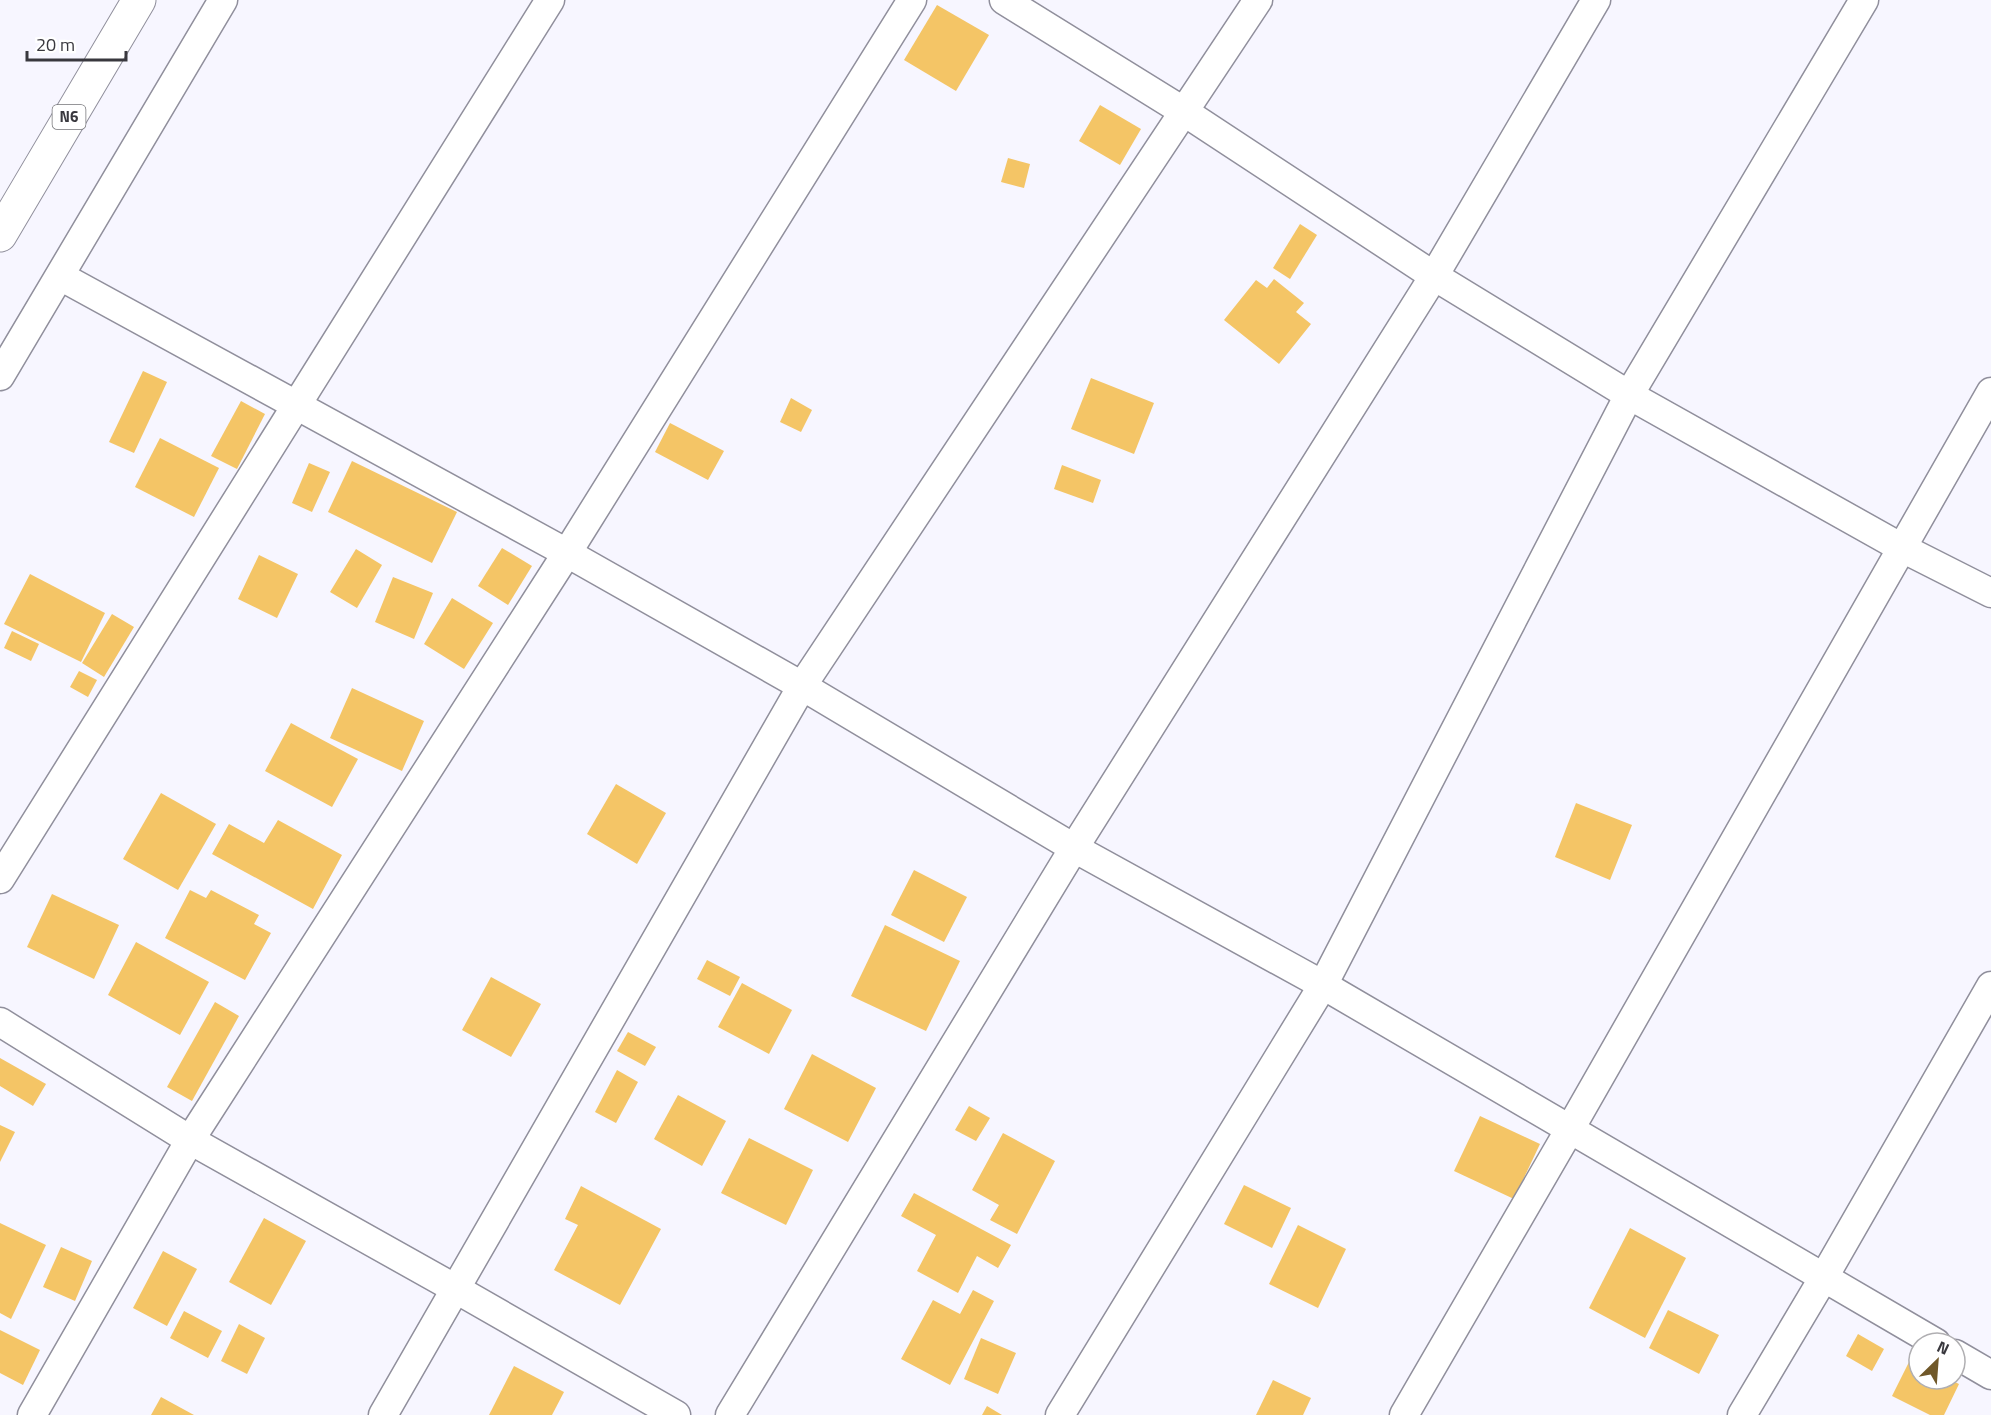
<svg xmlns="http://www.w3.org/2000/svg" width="1991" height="1415" font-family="'Titillium Web',sans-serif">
	<rect width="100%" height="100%" fill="#f7f6ff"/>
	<g fill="#f4c566">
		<path d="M 937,5 L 989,35 L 956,91 L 904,60 Z"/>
		<path d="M 1100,105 L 1141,129 L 1120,165 L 1079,141 Z"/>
		<path d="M 1008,158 L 1030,164 L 1024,188 L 1001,182 Z"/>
		<path d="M 1300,224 L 1317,235 L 1290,279 L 1273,268 Z"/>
		<path d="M 1274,279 L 1304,303 L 1296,312 L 1311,324 L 1279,364 L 1224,320 L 1256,280 L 1267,288 Z"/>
		<path d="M 143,371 L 167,382 L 134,453 L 109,442 Z"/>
		<path d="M 1091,378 L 1154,403 L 1134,454 L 1071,429 Z"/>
		<path d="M 791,398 L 812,410 L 801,432 L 780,422 Z"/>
		<path d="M 241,401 L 265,414 L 237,469 L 211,456 Z"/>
		<path d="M 670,423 L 724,451 L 708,480 L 655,452 Z"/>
		<path d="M 160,438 L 219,468 L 194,517 L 135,487 Z"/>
		<path d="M 352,461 L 457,512 L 432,563 L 328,512 Z"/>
		<path d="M 309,463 L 330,472 L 312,512 L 292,503 Z"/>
		<path d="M 1062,465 L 1101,480 L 1093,503 L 1054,489 Z"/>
		<path d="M 502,548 L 532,566 L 508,605 L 478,586 Z"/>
		<path d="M 356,549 L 382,565 L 357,608 L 330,592 Z"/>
		<path d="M 259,555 L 298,574 L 277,618 L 238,599 Z"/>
		<path d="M 30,574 L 105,613 L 81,662 L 4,624 Z"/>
		<path d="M 393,577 L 433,593 L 414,639 L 375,622 Z"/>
		<path d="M 452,598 L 493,623 L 464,669 L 424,644 Z"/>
		<path d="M 112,614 L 134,627 L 104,677 L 82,663 Z"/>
		<path d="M 12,631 L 39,644 L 31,661 L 4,648 Z"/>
		<path d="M 79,671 L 97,680 L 88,697 L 70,687 Z"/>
		<path d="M 352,688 L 424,721 L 402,771 L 330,738 Z"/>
		<path d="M 291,723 L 358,759 L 332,807 L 265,771 Z"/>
		<path d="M 616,784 L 666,813 L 637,864 L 587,834 Z"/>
		<path d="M 161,793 L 216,824 L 178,890 L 123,859 Z"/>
		<path d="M 1576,803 L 1632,825 L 1610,880 L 1555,857 Z"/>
		<path d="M 278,820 L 342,855 L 313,909 L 212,854 L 229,824 L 264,843 Z"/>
		<path d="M 914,870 L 967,897 L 944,942 L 891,915 Z"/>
		<path d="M 190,890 L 206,898 L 211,890 L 259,915 L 254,924 L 271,933 L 245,980 L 165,938 Z"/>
		<path d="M 52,894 L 119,925 L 94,979 L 27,947 Z"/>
		<path d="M 885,925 L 960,961 L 926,1031 L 851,996 Z"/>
		<path d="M 136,942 L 209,982 L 180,1035 L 108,995 Z"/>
		<path d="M 707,960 L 740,977 L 730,996 L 697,979 Z"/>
		<path d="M 491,977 L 541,1004 L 511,1057 L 462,1030 Z"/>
		<path d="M 742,983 L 792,1010 L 769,1054 L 718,1027 Z"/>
		<path d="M 215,1002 L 239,1016 L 192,1101 L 167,1087 Z"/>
		<path d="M 628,1032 L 656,1047 L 645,1066 L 617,1051 Z"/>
		<path d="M 812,1054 L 876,1088 L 848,1142 L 784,1109 Z"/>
		<path d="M 0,1058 L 46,1084 L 33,1106 L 0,1086 Z"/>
		<path d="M 617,1070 L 638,1082 L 616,1123 L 595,1112 Z"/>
		<path d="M 678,1095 L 726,1121 L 702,1166 L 654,1139 Z"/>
		<path d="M 969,1106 L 990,1118 L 976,1141 L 955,1130 Z"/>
		<path d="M 1480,1116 L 1540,1144 L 1514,1199 L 1454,1171 Z"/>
		<path d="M 0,1125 L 15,1132 L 0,1162 Z"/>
		<path d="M 1003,1133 L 1055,1161 L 1017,1234 L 990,1220 L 999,1205 L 972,1190 Z"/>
		<path d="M 749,1138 L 813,1170 L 786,1225 L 721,1193 Z"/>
		<path d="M 1244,1185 L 1291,1208 L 1272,1248 L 1224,1224 Z"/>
		<path d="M 581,1186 L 661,1229 L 620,1305 L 554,1270 L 578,1225 L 565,1219 Z"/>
		<path d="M 914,1193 L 1011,1245 L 998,1268 L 977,1256 L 958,1293 L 917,1271 L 936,1235 L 901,1216 Z"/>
		<path d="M 264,1218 L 306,1241 L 271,1305 L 229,1282 Z"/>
		<path d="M 0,1223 L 46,1245 L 11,1319 L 0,1313 Z"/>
		<path d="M 1298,1225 L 1346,1249 L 1318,1308 L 1269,1284 Z"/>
		<path d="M 1630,1228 L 1686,1258 L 1645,1338 L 1589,1308 Z"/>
		<path d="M 61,1247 L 92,1261 L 75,1301 L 43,1287 Z"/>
		<path d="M 163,1251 L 197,1269 L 167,1326 L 133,1308 Z"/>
		<path d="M 973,1290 L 994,1301 L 950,1385 L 901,1359 L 933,1300 L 960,1314 Z"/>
		<path d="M 1668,1310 L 1719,1335 L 1699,1374 L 1649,1348 Z"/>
		<path d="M 184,1311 L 222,1331 L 208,1358 L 170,1338 Z"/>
		<path d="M 239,1324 L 265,1338 L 247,1374 L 221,1361 Z"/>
		<path d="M 0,1330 L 40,1350 L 23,1385 L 0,1373 Z"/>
		<path d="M 1858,1334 L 1884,1349 L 1872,1371 L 1846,1356 Z"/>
		<path d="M 981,1338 L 1016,1353 L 998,1394 L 964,1379 Z"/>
		<path d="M 1910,1360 L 1919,1364 L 1919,1379 L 1949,1379 L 1959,1384 L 1944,1415 L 1930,1415 L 1892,1396 Z"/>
		<path d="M 514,1366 L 564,1392 L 552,1415 L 489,1415 Z"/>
		<path d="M 1273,1380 L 1311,1398 L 1303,1415 L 1256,1415 Z"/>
		<path d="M 161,1397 L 194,1415 L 151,1415 Z"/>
		<path d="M 987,1406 L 1002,1415 L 982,1415 Z"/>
	</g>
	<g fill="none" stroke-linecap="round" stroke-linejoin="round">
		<defs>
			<g id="street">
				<path d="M 1004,0 L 1183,111 L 1434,276 L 1629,395 L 1902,548 L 1991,593"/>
				<path d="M 60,276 L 567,553 L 802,686 L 1074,848 L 1323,985 L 1936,1343"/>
				<path d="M 0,376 L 223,0"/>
				<path d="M 0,879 L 550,0"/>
				<path d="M 0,1022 L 190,1140 L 456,1289 L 676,1415"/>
				<path d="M 1955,1354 L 1991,1375"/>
				<path d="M 32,1415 L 190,1140 L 567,553 L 912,0"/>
				<path d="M 383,1415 L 802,686 L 1258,0"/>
				<path d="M 730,1415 L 1074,848 L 1434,276 L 1596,0"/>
				<path d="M 1060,1415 L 1323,985 L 1629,395 L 1864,0"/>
				<path d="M 1404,1415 L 1570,1129 L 1991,392"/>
				<path d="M 1742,1415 L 1824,1277 L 1991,986"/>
			</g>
			<path id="highway" d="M 0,235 L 139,0"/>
		</defs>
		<use href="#street" stroke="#908f9c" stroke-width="31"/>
		<use href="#highway" stroke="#908f9c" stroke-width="35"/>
		<use href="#street" stroke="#fff" stroke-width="28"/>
		<use href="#highway" stroke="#fff" stroke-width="33"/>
	</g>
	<g text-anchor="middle" stroke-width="4.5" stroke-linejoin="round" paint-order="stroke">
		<rect fill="#fff" stroke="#747478" stroke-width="1.5" x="52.5" y="105" width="33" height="24" rx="4.5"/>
		<g font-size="15" font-weight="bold" fill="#39383e">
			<text x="69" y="122">N6</text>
		</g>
	</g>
	<g transform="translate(1937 1361) rotate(25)"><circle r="28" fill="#ffffff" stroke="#b0afb2" stroke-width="1.5"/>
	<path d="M0-4.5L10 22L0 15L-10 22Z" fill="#705829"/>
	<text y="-9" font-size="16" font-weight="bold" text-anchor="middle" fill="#39383e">N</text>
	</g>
	<path d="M27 51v9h99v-9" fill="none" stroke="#39383e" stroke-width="3"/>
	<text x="36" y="51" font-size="18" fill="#39383e" stroke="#ffffff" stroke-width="4.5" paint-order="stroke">20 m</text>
</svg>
